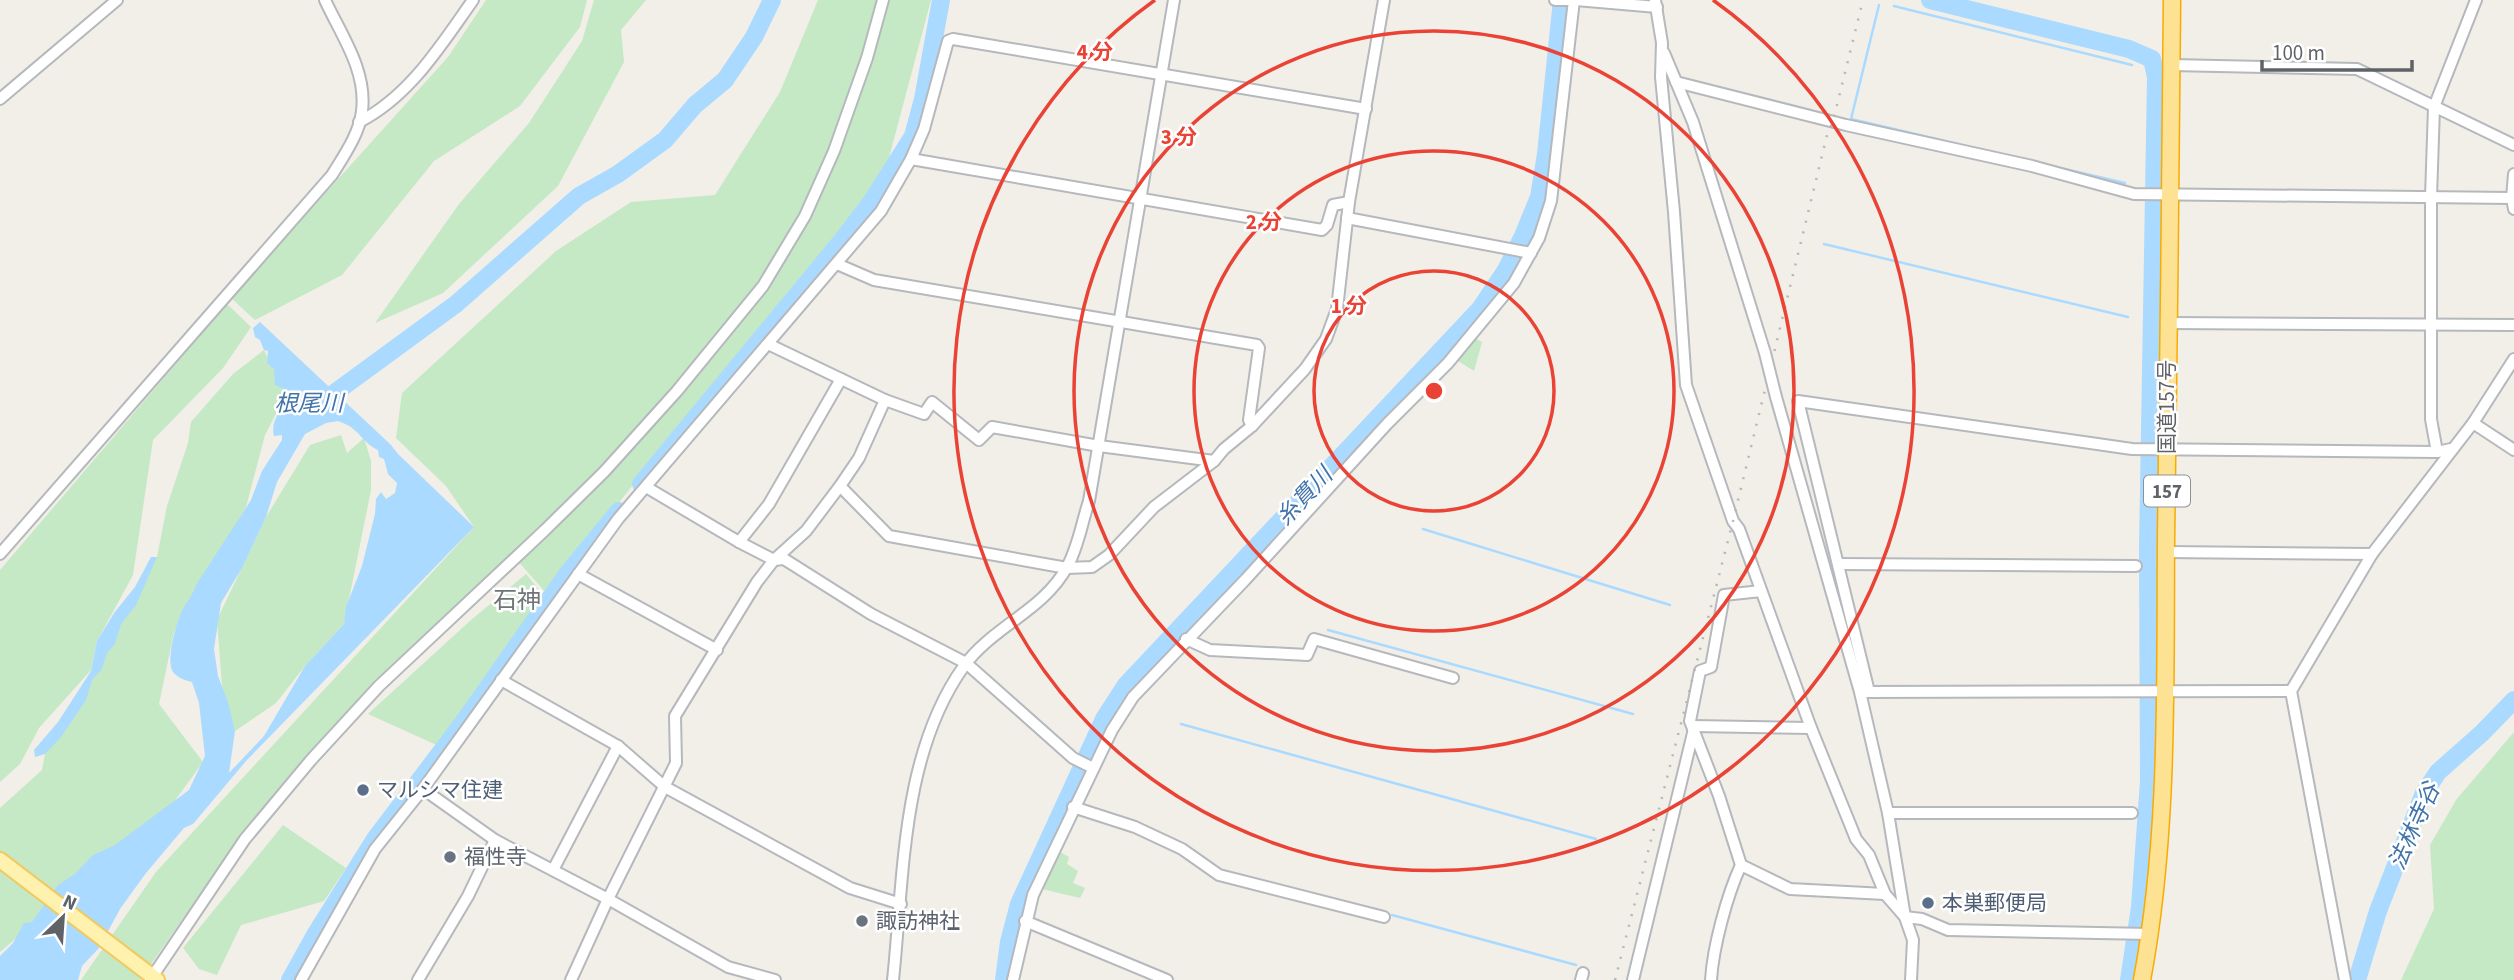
<svg xmlns="http://www.w3.org/2000/svg" width="2514" height="980" font-family="'Source Sans 3','Noto Sans JP',sans-serif">
	<rect width="100%" height="100%" fill="#f1efe8"/>
	<g fill="#c5e8c5">
		<path d="M 486,0 L 587,0 L 580,27 L 520,106 L 434,161 L 342,275 L 255,320 L 231,298 L 448,57 Z"/>
		<path d="M 594,0 L 646,0 L 621,30 L 624,62 L 558,186 L 443,293 L 375,323 L 459,204 L 529,123 L 582,41 Z"/>
		<path d="M 818,0 L 931,0 L 882,184 L 761,338 L 650,464 L 546,593 L 511,553 C 441,620 369,684 306,757 C 246,826 193,904 140,980 L 81,980 L 156,872 L 474,527 L 446,486 L 396,438 L 402,393 L 556,251 L 631,202 L 715,195 L 780,92 Z"/>
		<path d="M 227,304 L 251,327 L 223,368 L 153,440 L 133,575 L 97,641 L 91,670 L 39,728 L 20,764 L 0,782 L 0,570 Z"/>
		<path d="M 1475,338 L 1482,342 L 1474,371 L 1455,359 Z"/>
		<path d="M 264,350 L 286,394 L 265,435 L 246,507 L 174,632 L 159,704 L 203,762 L 171,806 L 0,952 L 0,808 L 42,770 L 45,754 L 157,557 L 167,506 L 188,443 L 191,422 L 233,374 Z"/>
		<path d="M 341,435 L 347,453 L 364,438 L 371,461 L 371,490 L 344,624 L 305,666 L 276,703 L 235,731 L 222,686 L 217,620 L 266,517 L 310,445 Z"/>
		<path d="M 526,574 L 548,600 L 441,747 L 368,714 L 471,620 Z"/>
		<path d="M 2514,732 L 2514,980 L 2401,980 L 2434,909 L 2430,845 L 2456,800 Z"/>
		<path d="M 283,825 L 346,868 L 324,901 L 241,925 L 217,975 L 199,969 L 183,948 Z"/>
		<path d="M 1060,852 L 1069,857 L 1067,864 L 1078,871 L 1073,883 L 1085,888 L 1080,898 L 1042,889 Z"/>
	</g>
	<g fill="#aadaff" fill-rule="evenodd">
		<path d="M 260,322 L 391,445 L 398,454 L 474,527 L 246,761 L 193,824 L 184,828 L 146,873 L 120,909 L 99,948 L 82,966 L 78,980 L 0,980 L 0,956 L 13,943 L 24,923 L 32,922 L 58,885 L 75,874 L 93,855 L 115,845 L 189,790 L 205,756 L 199,703 L 192,682 C 184,680 178,678 173,672 C 165,661 177,620 183,609 C 188,600 193,595 196,585 L 251,500 L 262,471 L 282,440 L 282,435 L 274,436 C 269,416 288,409 284,389 L 275,385 L 274,369 L 267,363 L 268,351 L 264,350 L 260,340 L 255,337 L 253,328 ZM 338,421 C 360,428 361,442 378,450 L 379,457 L 384,459 L 388,474 L 397,483 L 395,493 L 386,499 L 381,492 L 376,499 L 375,514 L 362,566 L 346,607 L 344,624 L 305,666 L 264,736 L 229,773 L 235,731 L 228,702 L 218,676 L 214,649 L 221,603 L 242,568 L 266,517 L 277,482 L 305,434 L 326,423 Z"/>
		<path d="M 151,557 L 157,557 L 136,605 L 121,624 L 115,644 L 107,653 L 102,669 L 92,680 L 86,700 L 61,737 L 45,754 L 35,757 L 34,750 L 58,722 L 91,671 L 97,641 L 114,613 L 135,587 Z"/>
	</g>
	<g fill="none" stroke-linecap="round" stroke-linejoin="round">
		<g stroke="#aadaff" stroke-width="2.5">
			<path d="M 1879,5 L 1851,119 L 1958,144"/>
			<path d="M 1894,6 L 2132,65"/>
			<path d="M 2056,167 L 2125,183"/>
			<path d="M 1824,244 L 2128,317"/>
			<path d="M 1423,529 L 1670,605"/>
			<path d="M 1328,630 L 1633,714"/>
			<path d="M 1181,724 L 1596,839"/>
			<path d="M 1392,915 L 1576,965"/>
		</g>
		<g stroke="#aadaff" stroke-width="18">
			<path d="M 1930,0 L 2129,49 L 2152,59 L 2156,77 L 2148,548 L 2149,781 L 2140,907 L 2129,980"/>
			<path d="M 318,405 L 456,304 L 579,196 L 618,174 L 665,140 L 695,105 L 725,80 L 754,37 L 772,0"/>
			<path d="M 641,484 L 844,238 L 872,201 L 913,136 L 923,99 L 941,0"/>
			<path d="M 290,980 L 315,935 L 375,839 L 463,723 L 568,573 L 619,511"/>
			<path d="M 1004,980 L 1009,942 L 1019,904 L 1104,719 L 1126,685 L 1480,309 L 1506,270 L 1523,236 L 1539,197 L 1546,154 L 1562,0"/>
			<path d="M 2357,980 L 2378,911 L 2424,793 L 2438,772 L 2482,733 L 2514,700"/>
		</g>
		<defs>
			<g id="minor">
				<path d="M 1555,0 L 1573,0"/>
				<path d="M 1576,0 L 1657,7"/>
				<path d="M 1655,0 L 1662,43 L 1661,77 L 1674,212 L 1686,385 L 1733,521 L 1739,529 L 1811,728 L 1856,839 L 1869,855 L 1885,894 L 1905,917 L 1922,919 L 1948,930 L 2151,934"/>
				<path d="M 1664,53 L 1693,122 L 1765,353"/>
				<path d="M 2171,65 L 2357,69 L 2514,145"/>
				<path d="M 1676,82 L 1846,125 L 2032,166 L 2134,194 L 2512,198"/>
				<path d="M 0,99 L 117,0"/>
				<path d="M 359,122 C 410,96 441,45 473,0"/>
				<path d="M 911,159 L 1322,230 L 1327,225 L 1333,205 L 1349,202"/>
				<path d="M 2514,174 L 2512,198 L 2514,209"/>
				<path d="M 1347,218 L 1531,253"/>
				<path d="M 837,264 L 874,280 L 1257,345 L 1259,348 L 1249,420 L 1252,426"/>
				<path d="M 2168,323 L 2514,325"/>
				<path d="M 768,344 L 885,400 L 924,414 L 932,402 L 979,440 L 992,427 L 1099,446 L 1214,461"/>
				<path d="M 1776,397 L 1860,692 L 1888,813 L 1905,917 L 1913,940 L 1911,980"/>
				<path d="M 885,400 L 859,458 L 840,486 L 889,536 L 1067,568 L 1092,567 L 1109,555 L 1154,507 L 1214,461 L 1224,449 L 1252,426 L 1305,369 L 1326,339 L 1337,309 L 1349,202 L 1384,0"/>
				<path d="M 2473,423 L 2514,450"/>
				<path d="M 2437,452 L 2431,419 L 2431,197 L 2434,107 L 2476,0"/>
				<path d="M 646,487 L 739,542 L 774,560 L 784,559 L 871,614 L 966,663 L 1073,758 L 1093,768"/>
				<path d="M 739,542 L 769,504 L 841,379"/>
				<path d="M 2166,552 L 2372,554"/>
				<path d="M 0,554 L 332,175 C 343,157 360,133 362,111 C 367,70 341,35 325,0"/>
				<path d="M 1838,564 L 2136,566"/>
				<path d="M 578,574 L 717,650"/>
				<path d="M 1761,591 L 1724,595 L 1711,667 L 1700,671 L 1690,721 L 1719,796 L 1741,865 L 1790,889 L 1885,894"/>
				<path d="M 1186,639 L 1210,650 L 1307,655 L 1314,639 L 1453,678"/>
				<path d="M 501,680 L 618,746 L 665,787 L 850,888 L 901,904"/>
				<path d="M 1863,692 L 2291,691"/>
				<path d="M 1869,692 L 1798,401 L 2132,449 L 2437,452 L 2451,449"/>
				<path d="M 1693,726 L 1811,728"/>
				<path d="M 423,789 L 495,840 L 608,899 L 728,967 L 775,980"/>
				<path d="M 1073,807 L 1135,827 L 1182,849 L 1219,875 L 1384,917"/>
				<path d="M 1888,813 L 2132,813"/>
				<path d="M 553,870 L 618,746"/>
				<path d="M 1025,921 L 1167,980"/>
				<path d="M 150,980 L 245,839 L 311,760 L 379,686 L 545,530 L 604,472 L 677,391 L 763,286 L 805,216 L 834,151 L 867,58 L 883,0"/>
				<path d="M 301,980 L 375,849 L 423,789 L 618,519 L 881,211 L 911,159 L 924,129 L 948,41 L 953,39 L 1366,109"/>
				<path d="M 418,980 L 468,896 L 495,840"/>
				<path d="M 571,980 L 608,899 L 676,763 L 675,716 L 757,582 L 774,560 L 806,531 L 840,486"/>
				<path d="M 893,980 C 904,876 901,754 964,666 C 992,627 1044,610 1067,567 C 1078,548 1082,522 1089,501 L 1174,0"/>
				<path d="M 1013,980 L 1033,895 L 1112,730 L 1133,697 L 1245,580 L 1387,424 L 1448,363 L 1514,283 L 1539,238 L 1551,201 L 1574,0"/>
				<path d="M 1581,980 L 1583,973"/>
				<path d="M 1633,980 L 1694,729"/>
				<path d="M 1711,980 C 1713,947 1727,895 1741,865"/>
				<path d="M 2345,980 L 2291,691 L 2372,554 L 2473,423 L 2514,359"/>
			</g>
			<path id="major" d="M 0,860 L 157,980"/>
			<path id="highway" d="M 2142,980 C 2169,836 2165,687 2166,541 C 2168,361 2171,180 2172,0"/>
		</defs>
		<use href="#minor" stroke="#b5b8bc" stroke-width="14"/>
		<use href="#major" stroke="#f2c960" stroke-width="18"/>
		<use href="#highway" stroke="#f9ab00" stroke-width="19"/>
		<use href="#minor" stroke="#fff" stroke-width="10"/>
		<use href="#major" stroke="#fff2af" stroke-width="14"/>
		<use href="#highway" stroke="#fde293" stroke-width="16"/>
		<path stroke="#b6b7b8" stroke-width="2.5" stroke-dasharray="2 9" stroke-linecap="butt" d="M 1615,980 L 1733,521 L 1827,135 L 1833,121 L 1863,0"/>
		<defs>
			<path id="minor-bridge" d="M 1765,353 L 1776,397"/>
		</defs>
		<use href="#minor-bridge" stroke="#b5b8bc" stroke-width="14" stroke-linecap="butt"/>
		<use href="#minor-bridge" stroke="#fff" stroke-width="10"/>
	</g>
	<g fill="none" stroke="#ea4335" stroke-width="3.5">
		<circle cx="1434" cy="391" r="120"/>
		<circle cx="1434" cy="391" r="240"/>
		<circle cx="1434" cy="391" r="360"/>
		<path d="M1713 0A480 480 0 1 1 1155 0"/>
	</g>
	<g fill="#5c6f8a" stroke="#fff" stroke-width="2.5">
		<circle cx="363" cy="790" r="7"/>
		<circle cx="1928" cy="903" r="7"/>
	</g>
	<g fill="#6b7280" stroke="#fff" stroke-width="2.5">
		<circle cx="450" cy="857" r="7"/>
		<circle cx="862" cy="921" r="7"/>
	</g>
	<g text-anchor="middle" stroke-width="5" stroke-linejoin="round" paint-order="stroke">
		<rect fill="#fff" stroke="#8f9295" stroke-width="2" x="2144" y="475.5" width="46" height="31" rx="5"/>
		<g font-size="19" font-weight="bold" fill="#5f6368">
			<text x="2167" y="498">157</text>
		</g>
		<g font-size="21" fill="#5f6368" stroke="#fff">
			<text transform="translate(2167 407) rotate(-90)" y="7">国道157号</text>
		</g>
		<g font-size="21" fill="#4e5e75" stroke="#fff" text-anchor="start">
			<text x="377" y="797">マルシマ住建</text>
			<text x="1942" y="910">本巣郵便局</text>
		</g>
		<g font-size="21" fill="#5b616d" stroke="#fff" text-anchor="start">
			<text x="464" y="864">福性寺</text>
			<text x="876" y="928">諏訪神社</text>
		</g>
		<g font-size="23" font-style="italic" fill="#4174aa" stroke="#fff">
			<text x="309" y="411">根尾川</text>
			<text transform="translate(1304 496) rotate(-47)" y="8">糸貫川</text>
			<text transform="translate(2414 826) rotate(-66)" y="8">法林寺谷</text>
		</g>
		<g font-size="24" fill="#70757a" stroke="#fff">
			<text x="517" y="608">石神</text>
		</g>
	</g>
	<circle cx="1434" cy="391" r="10" fill="#ea4335" stroke="#fff" stroke-width="3.5"/>
	<g font-size="21" text-anchor="middle" font-weight="bold" fill="#ea4335" stroke="#fff" stroke-width="5" stroke-linejoin="round" paint-order="stroke">
		<text x="1095" y="59">4 分</text>
		<text x="1179" y="144">3 分</text>
		<text x="1264" y="229">2 分</text>
		<text x="1349" y="313">1 分</text>
	</g>
	<g transform="translate(63 917) rotate(25)" stroke="#ffffff" stroke-width="5" paint-order="stroke">
	<path d="M0-5L12 26L0 18L-12 26Z" fill="#5f6368"/>
	<text y="-10" font-size="19" font-weight="bold" text-anchor="middle" fill="#5f6368">N</text>
	</g>
	<path d="M2262 60v10h150v-10" fill="none" stroke="#5f6368" stroke-width="3.5"/>
	<text x="2272" y="60" font-size="21" fill="#5f6368" stroke="#ffffff" stroke-width="5" paint-order="stroke">100 m</text>
</svg>
